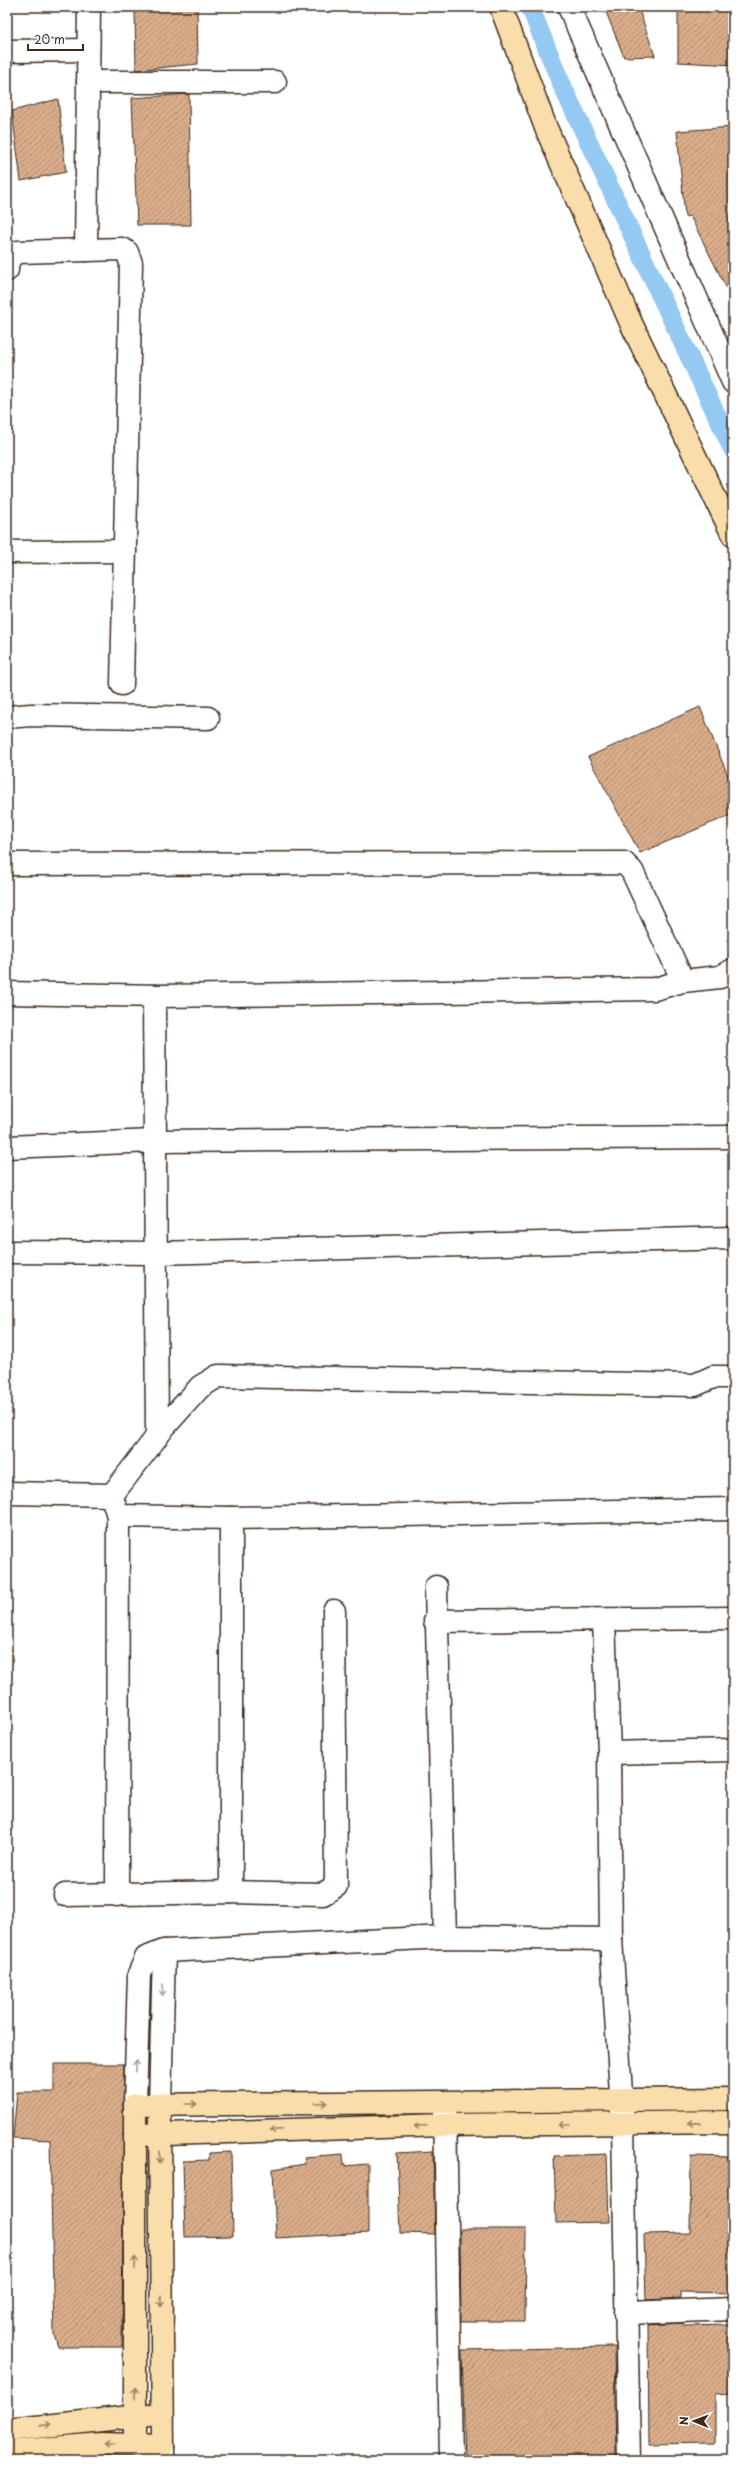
<svg xmlns="http://www.w3.org/2000/svg" width="740" height="2467" font-family="'Playpen Sans',sans-serif">
	<defs>
		<pattern id="building-hatch" width="6" height="6" patternUnits="userSpaceOnUse"><rect width="6" height="6" fill="#d9ad8a"/><path d="M-1 1l2-2M0 6l6-6M5 7l2-2" fill="none" stroke="#b18d70"/></pattern>
	</defs>
	<rect width="100%" height="100%" fill="#fff"/>
	<filter id="ink" filterUnits="userSpaceOnUse"><feTurbulence type="fractalNoise" baseFrequency=".025" numOctaves="2"/><feDisplacementMap in="SourceGraphic" scale="8" xChannelSelector="R" yChannelSelector="G"/><feConvolveMatrix kernelMatrix="1 2 1 2 8 2 1 2 1" color-interpolation-filters="sRGB"/></filter>
	<g filter="url(#ink)">
		<g fill="none" stroke-linecap="round" stroke-linejoin="round">
			<path stroke="#94c9f2" stroke-width="19" d="M 530,7 L 561,83 L 733,450"/>
		</g>
		<g fill="url(#building-hatch)" stroke="#3b2a1e">
			<path d="M 135,7 L 197,7 L 198,64 L 136,70 Z"/>
			<path d="M 604,7 L 638,7 L 655,56 L 624,57 Z"/>
			<path d="M 678,7 L 733,7 L 733,65 L 678,62 Z"/>
			<path d="M 189,94 L 191,225 L 137,225 L 132,98 Z"/>
			<path d="M 58,99 L 66,172 L 21,181 L 12,111 Z"/>
			<path d="M 733,127 L 733,301 L 690,216 L 685,217 L 677,131 Z"/>
			<path d="M 700,707 L 733,788 L 733,814 L 640,853 L 588,757 Z"/>
			<path d="M 54,2064 L 124,2064 L 122,2347 L 58,2347 L 54,2334 L 50,2140 L 13,2138 L 17,2092 L 54,2092 Z"/>
			<path d="M 433,2151 L 435,2234 L 400,2233 L 397,2153 Z"/>
			<path d="M 231,2152 L 233,2236 L 185,2237 L 183,2161 L 209,2160 L 209,2153 Z"/>
			<path d="M 343,2154 L 344,2166 L 368,2164 L 368,2233 L 276,2238 L 273,2169 L 305,2164 L 304,2157 Z"/>
			<path d="M 607,2154 L 609,2222 L 556,2223 L 554,2156 Z"/>
			<path d="M 691,2156 L 733,2157 L 733,2293 L 681,2292 L 681,2298 L 646,2300 L 644,2234 L 690,2233 Z"/>
			<path d="M 460,2229 L 526,2229 L 525,2321 L 461,2321 Z"/>
			<path d="M 682,2323 L 682,2326 L 733,2325 L 733,2393 L 715,2394 L 715,2443 L 649,2444 L 648,2325 Z"/>
			<path d="M 614,2347 L 616,2460 L 465,2460 L 462,2350 Z"/>
		</g>
		<g fill="none" stroke-linecap="round" stroke-linejoin="round">
			<defs>
				<g id="minor">
					<path d="M 569,7 L 733,382"/>
					<path d="M 7,51 L 88,50"/>
					<path d="M 88,82 L 275,82"/>
					<path d="M 86,250 L 89,7"/>
					<path d="M 7,270 C 7,261 10,256 18,252 L 122,249 L 127,252 L 131,263 L 122,684"/>
					<path d="M 7,552 L 125,551"/>
					<path d="M 7,717 L 31,715 L 208,718"/>
					<path d="M 7,864 L 624,863 L 632,871 L 683,981"/>
					<path d="M 7,993 L 161,996 L 655,989 L 683,981 L 720,977 L 733,970"/>
					<path d="M 154,996 L 157,1436"/>
					<path d="M 7,1147 L 154,1141 L 733,1137"/>
					<path d="M 7,1252 L 156,1253 L 733,1238"/>
					<path d="M 7,1493 L 112,1495 L 165,1426 L 200,1387 L 218,1376 L 695,1385 L 713,1377 L 733,1377"/>
					<path d="M 114,1503 L 118,1516 L 117,1895"/>
					<path d="M 118,1516 L 231,1518 L 733,1509"/>
					<path d="M 436,1587 L 445,1937"/>
					<path d="M 604,1620 L 609,1753 L 611,1939 L 623,2124 L 629,2460"/>
					<path d="M 435,1621 L 733,1618"/>
					<path d="M 609,1753 L 733,1750"/>
					<path d="M 231,1892 L 231,1518"/>
					<path d="M 65,1895 L 231,1892 L 323,1894 L 336,1886 L 334,1611"/>
					<path d="M 160,2104 L 164,1951"/>
					<path d="M 135,2105 L 139,1974 L 146,1958 L 164,1951 L 445,1937 L 611,1939"/>
					<path d="M 445,2105 L 451,2460"/>
					<path d="M 626,2313 L 733,2309"/>
					<path d="M 163,2460 L 163,2446"/>
				</g>
				<g id="major">
					<path d="M 501,7 L 546,128 L 631,323 L 733,535"/>
					<path d="M 135,2135 L 445,2125 L 733,2122"/>
					<path d="M 7,2430 L 149,2415"/>
					<path d="M 135,2446 L 135,2105 L 733,2099"/>
					<path d="M 7,2452 L 101,2444 L 163,2446 L 160,2119"/>
				</g>
			</defs>
			<use href="#minor" stroke="#3b2a1e" stroke-width="25"/>
			<use href="#major" stroke="#3b2a1e" stroke-width="25"/>
			<use href="#minor" stroke="#fff" stroke-width="22"/>
			<use href="#major" stroke="#f9deab" stroke-width="22"/>
		</g>
		<defs><path id="oneway-shaft" d="M-6 0H5M1.5-3L5.5 0L1.5 3" fill="none" stroke-width="1.6" stroke-linecap="round" stroke-linejoin="round"/></defs>
		<g stroke="#a79f9a">
			<use href="#oneway-shaft" transform="translate(163 1990) rotate(91)"/>
			<use href="#oneway-shaft" transform="translate(136 2066) rotate(-88)"/>
		</g>
		<g stroke="#9a8464">
			<use href="#oneway-shaft" transform="translate(321 2103)"/>
			<use href="#oneway-shaft" transform="translate(191 2104)"/>
			<use href="#oneway-shaft" transform="translate(694 2123) rotate(179)"/>
			<use href="#oneway-shaft" transform="translate(564 2125) rotate(180)"/>
			<use href="#oneway-shaft" transform="translate(420 2126) rotate(178)"/>
			<use href="#oneway-shaft" transform="translate(276 2130) rotate(178)"/>
			<use href="#oneway-shaft" transform="translate(160 2157) rotate(90)"/>
			<use href="#oneway-shaft" transform="translate(135 2263) rotate(-91)"/>
			<use href="#oneway-shaft" transform="translate(161 2301) rotate(89)"/>
			<use href="#oneway-shaft" transform="translate(135 2393) rotate(-89)"/>
			<use href="#oneway-shaft" transform="translate(46 2425) rotate(-8)"/>
			<use href="#oneway-shaft" transform="translate(110 2444) rotate(-177)"/>
		</g>
	</g>
	<rect width="740" height="2467" fill="none" stroke="#fff" stroke-width="24"/>
	<rect x="12" y="12" width="716" height="2443" fill="none" stroke="#3b2a1e" stroke-width="1.5" filter="url(#ink)"/>
	<g transform="translate(694 2421) rotate(271)" stroke="#ffffff" stroke-width="3" paint-order="stroke">
	<path d="M0-3L7 15L0 10L-7 15Z" fill="#3b2a1e"/>
	<text y="-6" font-size="11" font-weight="bold" text-anchor="middle" fill="#3b2a1e">N</text>
	</g>
	<path d="M28 44v6h55v-6" fill="none" stroke="#3b2a1e" stroke-width="2"/>
	<text x="34" y="44" font-size="12" fill="#3b2a1e" stroke="#ffffff" stroke-width="3" paint-order="stroke">20 m</text>
</svg>
